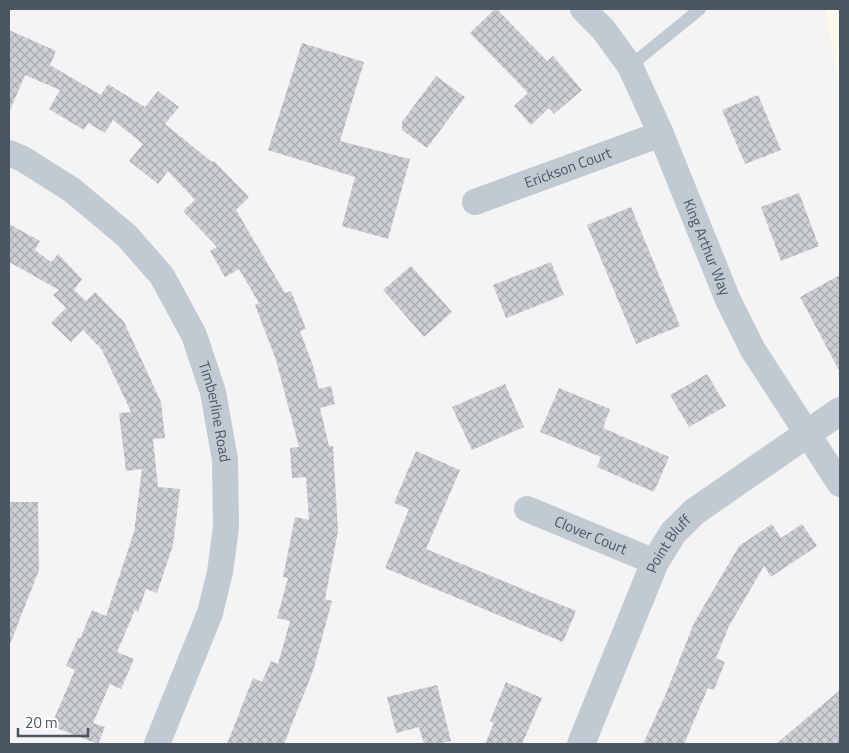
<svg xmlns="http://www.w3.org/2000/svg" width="849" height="753" font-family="'Titillium Web',sans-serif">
	<defs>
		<pattern id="building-cross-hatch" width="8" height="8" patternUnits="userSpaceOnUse" patternTransform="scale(1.25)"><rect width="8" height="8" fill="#cdcfd5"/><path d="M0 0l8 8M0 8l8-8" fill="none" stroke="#a8abb0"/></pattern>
	</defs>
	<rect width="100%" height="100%" fill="#f5f3f3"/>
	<path fill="#fdf9ef" d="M 825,9 L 840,9 L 840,91 Z"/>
	<g fill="url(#building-cross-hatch)">
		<path d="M 495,9 L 497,9 L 547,61 L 553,56 L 582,90 L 554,114 L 549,108 L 531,125 L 514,106 L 528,93 L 470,33 Z"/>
		<path d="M 9,30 L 56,51 L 50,65 L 101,95 L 108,84 L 145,107 L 158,91 L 179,107 L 165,124 L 212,162 L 214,161 L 249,197 L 236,210 L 285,293 L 291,291 L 306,329 L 300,331 L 313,366 L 319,389 L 331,386 L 335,404 L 320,408 L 329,446 L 333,446 L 338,531 L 325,599 L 332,601 L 313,671 L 284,744 L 227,744 L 253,678 L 262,682 L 271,661 L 278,664 L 290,621 L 277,618 L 288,578 L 283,577 L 295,517 L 309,520 L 306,477 L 292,478 L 290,448 L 299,447 L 276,360 L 255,305 L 259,303 L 239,269 L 225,277 L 210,251 L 217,247 L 183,211 L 195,200 L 168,171 L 158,184 L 129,161 L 143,144 L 113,120 L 105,133 L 88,123 L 84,130 L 49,109 L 60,90 L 25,75 L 9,113 Z"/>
		<path d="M 302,43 L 364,62 L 340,141 L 410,159 L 388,239 L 342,226 L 355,177 L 268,150 Z"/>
		<path d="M 436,76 L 465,97 L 427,148 L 402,130 L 402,122 Z"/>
		<path d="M 758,95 L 781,150 L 745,164 L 722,110 Z"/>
		<path d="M 799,193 L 819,246 L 781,261 L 761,207 Z"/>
		<path d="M 631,207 L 680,326 L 636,344 L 587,225 Z"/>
		<path d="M 9,224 L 40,241 L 35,250 L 51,262 L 58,254 L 82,279 L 74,290 L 86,301 L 95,292 L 124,322 L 161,402 L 165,438 L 153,439 L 158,487 L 180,489 L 173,545 L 157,593 L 146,589 L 138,612 L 135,610 L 117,652 L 134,659 L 121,689 L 110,684 L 93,723 L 105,727 L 98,744 L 51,726 L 75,670 L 66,666 L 78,638 L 80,639 L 92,610 L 106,616 L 134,532 L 142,469 L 126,471 L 119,413 L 131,412 L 102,350 L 83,330 L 71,342 L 51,323 L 66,308 L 53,295 L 59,290 L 9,262 Z"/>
		<path d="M 551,262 L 564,295 L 506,318 L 493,285 Z"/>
		<path d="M 411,266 L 452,312 L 424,337 L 383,290 Z"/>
		<path d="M 840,275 L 840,372 L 800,297 Z"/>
		<path d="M 707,374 L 726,406 L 689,427 L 670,395 Z"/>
		<path d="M 505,384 L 524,427 L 472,450 L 452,407 Z"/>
		<path d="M 559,388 L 610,409 L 603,428 L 669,457 L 654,492 L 597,467 L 601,457 L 540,432 Z"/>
		<path d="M 416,451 L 460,470 L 426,549 L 576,611 L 563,642 L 385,568 L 409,509 L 394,503 Z"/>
		<path d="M 9,502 L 38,502 L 39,570 L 10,644 L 9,643 Z"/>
		<path d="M 772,524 L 781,538 L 802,524 L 817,546 L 771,577 L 764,566 L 729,626 L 716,658 L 725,662 L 714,690 L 708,688 L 684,744 L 643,744 L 665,696 L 694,623 L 739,546 Z"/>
		<path d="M 506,682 L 542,698 L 522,744 L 485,744 L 494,723 L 490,721 Z"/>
		<path d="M 437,685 L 451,741 L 437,744 L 424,744 L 419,727 L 396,733 L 387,697 Z"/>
		<path d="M 840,690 L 840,744 L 776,744 Z"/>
	</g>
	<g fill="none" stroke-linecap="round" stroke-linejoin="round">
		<path stroke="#c1cad2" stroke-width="12" d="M 630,66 L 700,9"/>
		<g stroke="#c1cad2" stroke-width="26">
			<path id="s1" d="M 583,9 L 603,29 L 630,66 L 661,134 L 728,300 L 753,350 L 840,484"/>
			<path id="s2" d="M 9,153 L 23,159 L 72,190 L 127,236 L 162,276 L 194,335 L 213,392 L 225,460 L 226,527 L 220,572 L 210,613 L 157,744"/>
			<path id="s3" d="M 475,202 L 661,134"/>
			<path id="s4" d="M 527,509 L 655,562"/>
		</g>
		<path stroke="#c1cad2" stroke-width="28" id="s5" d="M 581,744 L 655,562 L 673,533 L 694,512 L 840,411"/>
	</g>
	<g text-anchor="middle" stroke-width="4.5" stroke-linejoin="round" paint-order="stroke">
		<g font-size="15" fill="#4a5661" stroke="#fff">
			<text dy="5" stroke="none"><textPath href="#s3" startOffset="99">Erickson Court</textPath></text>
			<text dy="5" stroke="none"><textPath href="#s1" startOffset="271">King Arthur Way</textPath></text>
			<text dy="5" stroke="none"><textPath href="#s2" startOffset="345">Timberline Road</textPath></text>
			<text dy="5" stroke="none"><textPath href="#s4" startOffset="69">Clover Court</textPath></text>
			<text dy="5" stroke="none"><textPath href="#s5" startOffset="219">Point Bluff</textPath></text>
		</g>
	</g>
	<rect width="849" height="753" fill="none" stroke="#4a5661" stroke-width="20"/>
	<path d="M18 728v8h70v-8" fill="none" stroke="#4a5661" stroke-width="2.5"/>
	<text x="25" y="728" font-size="15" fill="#4a5661" stroke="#ffffff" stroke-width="4" paint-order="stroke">20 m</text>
</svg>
